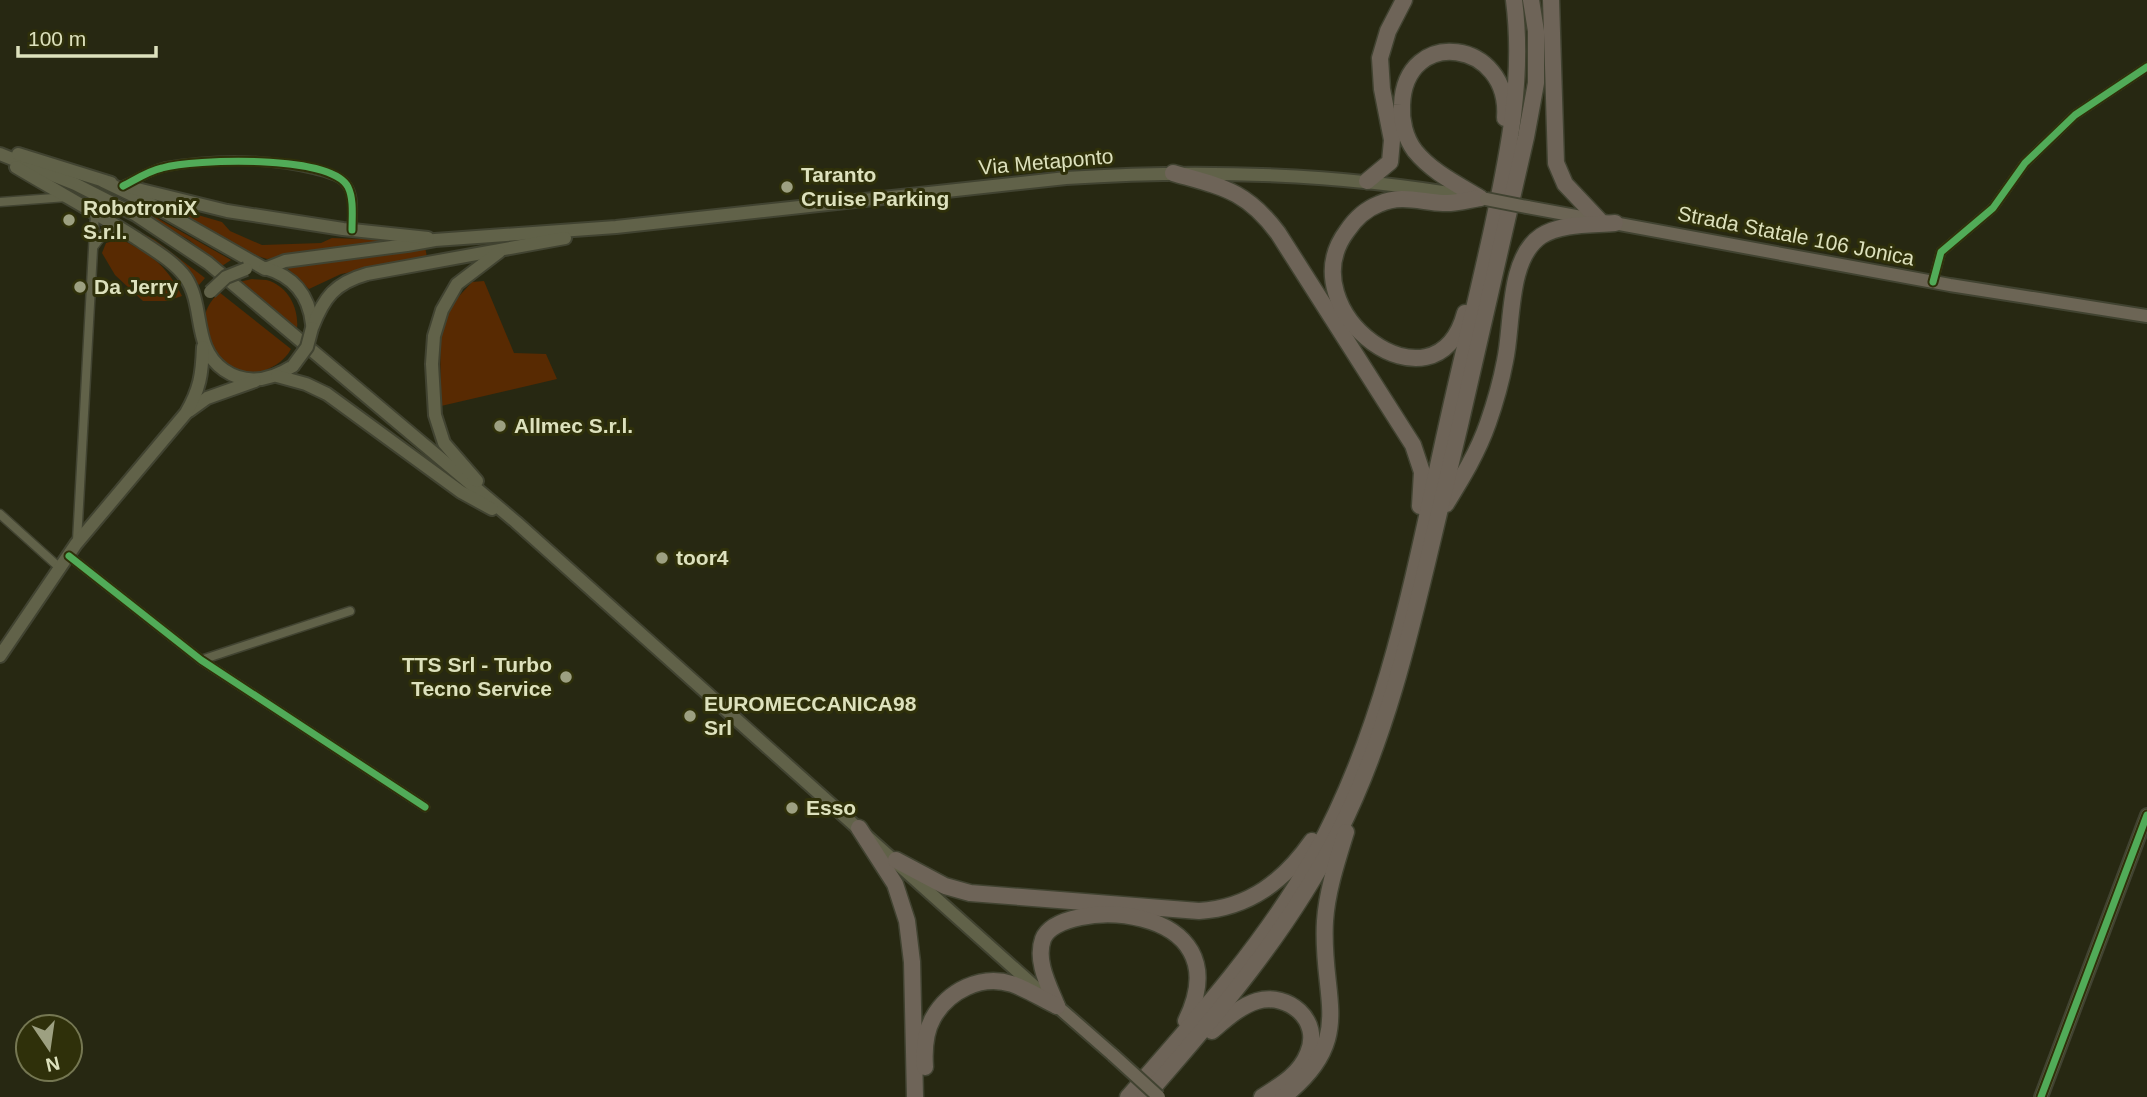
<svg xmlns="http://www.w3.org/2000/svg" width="2147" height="1097" font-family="Helvetica,sans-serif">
	<rect width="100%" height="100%" fill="#272812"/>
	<g fill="#582a02">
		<path d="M 160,204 L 222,222 L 230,231 L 262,245 L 321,243 L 332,238 L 391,240 L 267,259 L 248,253 Z"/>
		<path d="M 90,205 L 155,240 L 205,278 L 199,285 L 157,247 Z"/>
		<path d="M 136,206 L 231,260 L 222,266 L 189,240 L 135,209 Z"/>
		<path d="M 120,239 C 150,253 167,266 182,296 L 167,301 L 143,301 L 115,275 L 102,253 L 106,243 Z"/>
		<path d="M 425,247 L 427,257 L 341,274 L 309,289 L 286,267 Z"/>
		<path d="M 252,279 C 258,280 265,279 270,281 C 290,289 299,310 297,329 L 239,282 Z"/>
		<path d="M 484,281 L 514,353 L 546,354 L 557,379 L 441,406 L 440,335 L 450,306 L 472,282 Z"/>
		<path d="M 219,292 L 291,349 C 278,374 234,384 216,357 C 213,353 212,346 210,342 C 202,319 202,311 219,292 Z"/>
	</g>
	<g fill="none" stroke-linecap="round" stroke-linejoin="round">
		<defs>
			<g id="street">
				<path d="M 124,185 C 137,179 151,170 164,167 C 214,158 265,158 315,170 C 326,173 342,176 348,187 C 355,198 352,217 352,230"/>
				<path d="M 0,202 L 67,197"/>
				<path d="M 94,246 L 103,234 L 121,229"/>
				<path d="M 1933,282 L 1941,252 L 1993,208 L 2025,163 L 2075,115 L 2147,67"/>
				<path d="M 0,514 L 61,569"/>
				<path d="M 77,541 L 95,213"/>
				<path d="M 69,556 L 201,660 L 425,807"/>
				<path d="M 201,660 L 350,611"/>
			</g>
			<g id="secondary">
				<path d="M 0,154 L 75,184 L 136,215 L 208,263 L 516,522 L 1044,995"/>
				<path d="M 18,154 L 111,183"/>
				<path d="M 16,167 C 56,191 97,213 136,238 C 152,249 174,261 186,278 C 205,307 192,348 224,370 C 247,386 271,380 293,366"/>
				<path d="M 103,181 L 149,203 L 265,269 L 285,261 L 407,245 L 435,240 L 616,227 L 1066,178 C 1203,169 1338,173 1473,197"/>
				<path d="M 129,187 L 227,211 L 343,229 L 428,238"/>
				<path d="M 265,268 C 293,276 309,295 312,324"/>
				<path d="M 312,328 C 324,297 335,283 367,274 L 565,238"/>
				<path d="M 277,376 L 306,384 L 327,394 L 461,492 L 492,509"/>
				<path d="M 189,411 L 207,398 L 255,381"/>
				<path d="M 477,481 L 444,443 L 435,415 L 432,364 L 434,336 L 442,310 L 457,284 L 499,252"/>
				<path d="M 0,656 L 76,544 L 186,413 C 200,389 202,374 203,347"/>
				<path d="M 2041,1097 L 2147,815"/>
			</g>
			<g id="primary">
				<path d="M 1527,207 L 1950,285 L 2147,316"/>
				<path d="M 1057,1006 L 1113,1055"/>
			</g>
			<g id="highway">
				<path d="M 1551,0 L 1556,163 L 1565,184 L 1599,220"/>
				<path d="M 1173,173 C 1222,187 1246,190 1278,233 L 1413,445 L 1422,472 L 1420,506"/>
				<path d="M 1367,181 L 1390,162 L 1392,140 L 1382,89 L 1380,58 L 1388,31 L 1404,0"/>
				<path d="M 1480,198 C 1457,184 1432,172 1415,151 C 1405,138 1401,120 1402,105 C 1405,25 1511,40 1505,118"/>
				<path d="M 1465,313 C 1436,421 1287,311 1347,231 C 1355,219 1366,209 1379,204 C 1401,194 1421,202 1443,203 C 1455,204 1468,200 1480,198"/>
				<path d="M 1446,504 C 1462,478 1478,452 1488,423 C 1495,403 1501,382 1505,361 C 1513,325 1507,259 1541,236 C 1561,223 1592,225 1615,223"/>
				<path d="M 859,828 L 895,884 L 907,921 L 912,962 L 915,1097"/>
				<path d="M 896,860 L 945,886 L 970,893 L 1199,911 C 1249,908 1284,881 1312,841"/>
				<path d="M 1057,1006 C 1049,986 1035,961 1043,939 C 1059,897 1245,900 1186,1021"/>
				<path d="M 1212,1031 C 1225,1020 1240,1006 1257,1001 C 1288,992 1322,1020 1308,1053 C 1300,1074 1281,1085 1262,1097"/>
				<path d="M 925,1067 C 924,1052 925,1032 933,1018 C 948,991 981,974 1012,984 C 1027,989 1042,999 1057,1006"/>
				<path d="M 1128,1097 C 1195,1021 1264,944 1314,856 C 1393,715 1418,549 1454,394 C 1467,337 1481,281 1493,225 C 1509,150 1524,77 1514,0"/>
				<path d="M 1145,1097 C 1217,1015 1288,932 1338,834 C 1389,733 1413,622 1439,513 C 1469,388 1498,263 1526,137 L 1536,83 L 1536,31 L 1531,0"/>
				<path d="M 1283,1097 C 1358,1038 1320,999 1325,921 C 1327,891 1337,861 1346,832"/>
			</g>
		</defs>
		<use href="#street" stroke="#414331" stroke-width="11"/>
		<use href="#secondary" stroke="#414331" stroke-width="16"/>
		<use href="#primary" stroke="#414331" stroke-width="16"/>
		<use href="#highway" stroke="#414331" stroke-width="19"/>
		<use href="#street" stroke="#616249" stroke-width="8"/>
		<use href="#secondary" stroke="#616249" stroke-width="12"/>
		<use href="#primary" stroke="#6c6555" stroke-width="12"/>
		<use href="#highway" stroke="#6e6458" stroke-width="16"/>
		<defs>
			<g id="secondary-bridge">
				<path d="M 210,292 L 226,277 L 246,269"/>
				<path d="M 293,366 L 307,347 L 312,328"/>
			</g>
			<g id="primary-bridge">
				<path d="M 1486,199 L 1527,207"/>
				<path d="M 1113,1055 L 1159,1097"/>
			</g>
		</defs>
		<use href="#secondary-bridge" stroke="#414331" stroke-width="16" stroke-linecap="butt"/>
		<use href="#primary-bridge" stroke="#414331" stroke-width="16" stroke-linecap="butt"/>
		<use href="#secondary-bridge" stroke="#616249" stroke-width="12"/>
		<use href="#primary-bridge" stroke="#6c6555" stroke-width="12"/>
		<defs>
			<g id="cycleway">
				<path d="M 123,186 C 135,180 148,171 162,168 C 194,159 331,154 348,187 C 354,199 352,217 352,230"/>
				<path d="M 1933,282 L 1941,252 L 1993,208 L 2025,163 L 2075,115 L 2147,67"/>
				<path d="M 69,556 L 201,660 L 425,807"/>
				<path d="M 2041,1097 L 2147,815"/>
			</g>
		</defs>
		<use href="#cycleway" stroke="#2f300a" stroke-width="11"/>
		<use href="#cycleway" stroke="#51ab58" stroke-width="7"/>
	</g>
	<g fill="#9da081" stroke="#2f300a" stroke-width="2.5">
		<circle cx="787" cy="187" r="7"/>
		<circle cx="69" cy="220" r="7"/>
		<circle cx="80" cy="287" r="7"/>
		<circle cx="500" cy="426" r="7"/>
		<circle cx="662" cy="558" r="7"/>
		<circle cx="566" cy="677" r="7"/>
		<circle cx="690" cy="716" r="7"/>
		<circle cx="792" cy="808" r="7"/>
	</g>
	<g text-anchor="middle" stroke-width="6" stroke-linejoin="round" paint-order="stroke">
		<g font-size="21" fill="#dde1bd" stroke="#2f300a">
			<text transform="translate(1046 162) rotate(-5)" y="7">Via Metaponto</text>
			<text transform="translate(1796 236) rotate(11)" y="7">Strada Statale 106 Jonica</text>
		</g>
		<g font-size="21" font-weight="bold" fill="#dde1bd" stroke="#2f300a" text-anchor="start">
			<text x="801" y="182">Taranto<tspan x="801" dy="24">Cruise Parking</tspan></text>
			<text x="83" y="215">RobotroniX<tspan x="83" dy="24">S.r.l.</tspan></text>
			<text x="94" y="294">Da Jerry</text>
			<text x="514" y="433">Allmec S.r.l.</text>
			<text x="676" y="565">toor4</text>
			<text x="552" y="672" text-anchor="end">TTS Srl - Turbo<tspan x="552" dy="24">Tecno Service</tspan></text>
			<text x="704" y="711">EUROMECCANICA98<tspan x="704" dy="24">Srl</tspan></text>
			<text x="806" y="815">Esso</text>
		</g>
	</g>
	<g transform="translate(49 1048) rotate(167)"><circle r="33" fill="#2f300a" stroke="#757752" stroke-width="2"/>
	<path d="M0-5L12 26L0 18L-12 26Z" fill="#9da081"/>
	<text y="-10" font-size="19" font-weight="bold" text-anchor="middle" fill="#dde1bd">N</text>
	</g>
	<path d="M18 46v10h138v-10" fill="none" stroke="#dde1bd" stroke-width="3.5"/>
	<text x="28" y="46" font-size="21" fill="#dde1bd" stroke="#2f300a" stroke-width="5" paint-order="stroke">100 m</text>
</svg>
